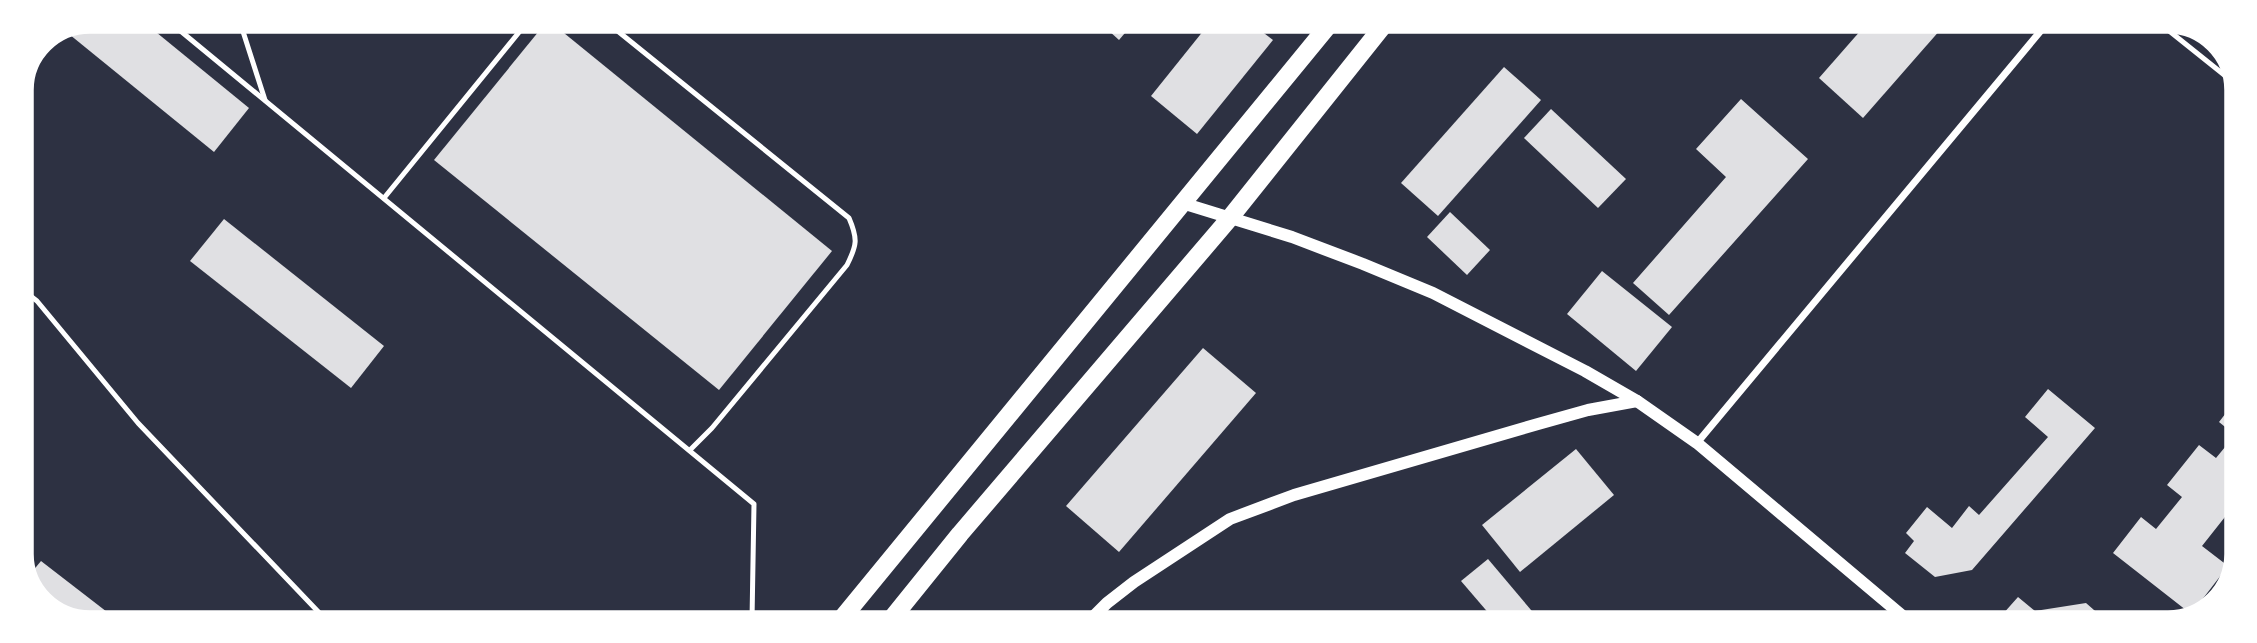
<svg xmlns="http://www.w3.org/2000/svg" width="2257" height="643" font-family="Rubik,sans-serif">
	<rect width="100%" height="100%" fill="#2d3142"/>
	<g fill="#e0e0e3">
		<path d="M 90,19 L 140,19 L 249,108 L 214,152 L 64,30 Z"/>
		<path d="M 548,20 L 832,251 L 719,390 L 434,160 Z"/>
		<path d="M 1097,20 L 1136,20 L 1119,40 Z"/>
		<path d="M 1212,20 L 1248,21 L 1273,40 L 1197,134 L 1151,96 Z"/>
		<path d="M 1869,21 L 1948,21 L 1863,118 L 1819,78 Z"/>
		<path d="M 1504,67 L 1541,100 L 1438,216 L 1401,183 Z"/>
		<path d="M 1741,99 L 1808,159 L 1669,315 L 1633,283 L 1726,177 L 1696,149 Z"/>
		<path d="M 1551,109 L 1626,179 L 1598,208 L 1524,138 Z"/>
		<path d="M 1450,212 L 1490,250 L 1467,275 L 1427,237 Z"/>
		<path d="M 224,219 L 384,346 L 351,388 L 190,261 Z"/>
		<path d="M 1602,271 L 1672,327 L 1636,371 L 1567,314 Z"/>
		<path d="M 1203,348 L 1256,393 L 1119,552 L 1066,506 Z"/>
		<path d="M 2048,389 L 2095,428 L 1972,570 L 1935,577 L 1905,553 L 1914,541 L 1906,533 L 1927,507 L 1952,528 L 1969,506 L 1979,515 L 2048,437 L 2025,417 Z"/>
		<path d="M 2236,400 L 2236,503 L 2202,546 L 2228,566 L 2191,614 L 2113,553 L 2141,517 L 2156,529 L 2182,497 L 2167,485 L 2199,445 L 2216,458 L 2235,435 L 2219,422 Z"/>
		<path d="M 1576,449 L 1614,495 L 1520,572 L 1482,525 Z"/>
		<path d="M 1488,559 L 1542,623 L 1497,623 L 1461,581 Z"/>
		<path d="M 41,561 L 120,622 L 72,621 L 37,600 L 27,578 Z"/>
		<path d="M 2018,597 L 2035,611 L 2086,603 L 2110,624 L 1994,624 Z"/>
	</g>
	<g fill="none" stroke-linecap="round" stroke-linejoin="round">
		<g stroke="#fff" stroke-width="5">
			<path d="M 166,19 L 754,504 L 752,620 L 754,622"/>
			<path d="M 239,19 L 265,100"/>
			<path d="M 604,20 L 849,218 C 858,239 857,245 847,265 L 712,428 L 690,450"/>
			<path d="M 2158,22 L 2238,86"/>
			<path d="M 384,198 L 529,20"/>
			<path d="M 19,287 L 37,301 L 138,423 L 328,622"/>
		</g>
		<path stroke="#fff" stroke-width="7" d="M 1697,443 L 2049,21"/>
		<g stroke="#fff" stroke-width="12">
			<path d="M 1182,203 L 1292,237 L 1363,264 L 1433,293 L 1585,371 L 1637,401 L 1697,443 L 1911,623"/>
			<path d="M 1087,623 L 1107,603 L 1134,582 L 1230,519 L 1294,495 L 1538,424 L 1588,410 L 1637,401"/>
		</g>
		<g stroke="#fff" stroke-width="18">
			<path d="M 839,622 L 1332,21"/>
			<path d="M 889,622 L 960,534 L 1229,219 L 1387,21"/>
		</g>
	</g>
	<path d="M0 0H2257V643H0ZM90 32H2168A58 58 0 0 1 2226 90V554A58 58 0 0 1 2168 612H90A58 58 0 0 1 32 554V90A58 58 0 0 1 90 32Z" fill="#fff" fill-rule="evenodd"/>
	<path fill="none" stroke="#fff" stroke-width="3.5" d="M90 32H2168A58 58 0 0 1 2226 90V554A58 58 0 0 1 2168 612H90A58 58 0 0 1 32 554V90A58 58 0 0 1 90 32Z"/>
</svg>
